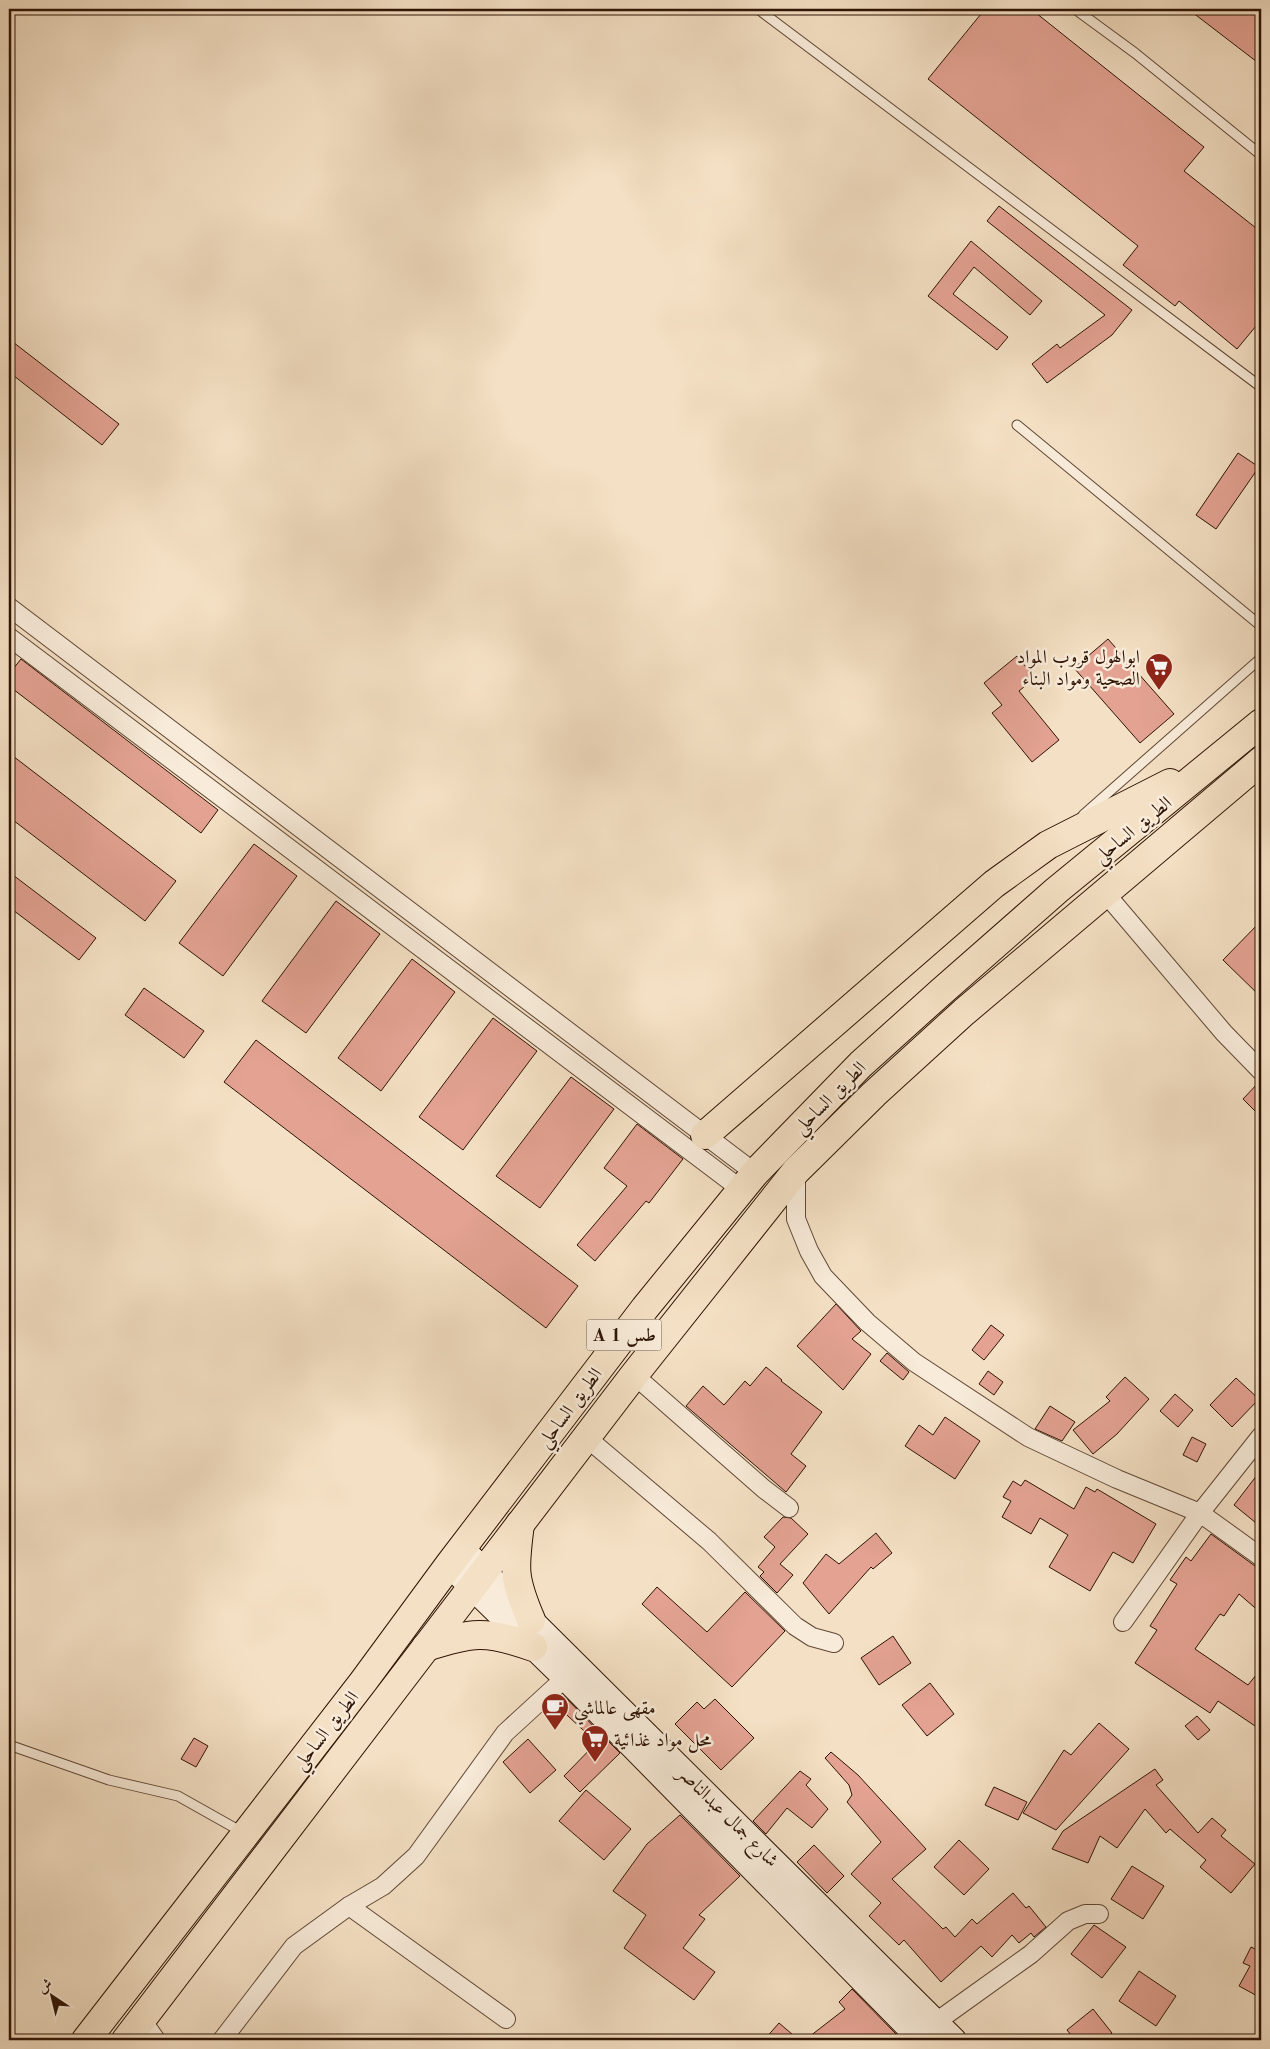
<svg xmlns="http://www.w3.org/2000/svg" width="1270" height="2049" font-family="'Old Standard TT',Amiri,serif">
	<rect width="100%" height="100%" fill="#f4e0c4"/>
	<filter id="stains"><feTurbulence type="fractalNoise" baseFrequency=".004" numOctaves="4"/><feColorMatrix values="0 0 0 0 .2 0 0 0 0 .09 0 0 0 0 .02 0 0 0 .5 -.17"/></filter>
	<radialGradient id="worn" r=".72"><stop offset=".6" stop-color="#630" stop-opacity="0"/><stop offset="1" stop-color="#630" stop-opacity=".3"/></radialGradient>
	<g fill="#e3a292" stroke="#2f1405">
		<path d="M 985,9 L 1031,9 L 1204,147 L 1184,171 L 1261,232 L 1261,320 L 1237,349 L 1179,301 L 1175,306 L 1123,265 L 1138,246 L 928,79 Z"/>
		<path d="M 1188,9 L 1261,9 L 1261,65 Z"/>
		<path d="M 999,206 L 1132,310 L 1112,335 L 1047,383 L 1032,364 L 1057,344 L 1060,348 L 1105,315 L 987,221 Z"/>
		<path d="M 971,241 L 1042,301 L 1030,315 L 974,267 L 953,294 L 1008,337 L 997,350 L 928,296 Z"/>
		<path d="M 9,339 L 119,424 L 102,445 L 9,372 Z"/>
		<path d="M 1238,453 L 1259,467 L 1216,529 L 1196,515 Z"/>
		<path d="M 1108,639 L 1174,714 L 1140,743 L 1074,668 Z"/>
		<path d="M 1017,656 L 1035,678 L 1019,691 L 1059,740 L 1032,762 L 992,713 L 1002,705 L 984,683 Z"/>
		<path d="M 21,659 L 218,810 L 201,833 L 9,686 L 9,674 Z"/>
		<path d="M 9,753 L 176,881 L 145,921 L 9,817 Z"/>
		<path d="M 254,844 L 297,876 L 223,976 L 179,943 Z"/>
		<path d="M 9,872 L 96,938 L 79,960 L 9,907 Z"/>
		<path d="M 336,901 L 380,934 L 306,1033 L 262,1001 Z"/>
		<path d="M 1261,921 L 1261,997 L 1223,960 Z"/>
		<path d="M 412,959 L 455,992 L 381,1091 L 338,1058 Z"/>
		<path d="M 144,988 L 204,1031 L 184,1058 L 125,1015 Z"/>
		<path d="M 493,1018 L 537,1051 L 463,1150 L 419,1117 Z"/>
		<path d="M 256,1040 L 578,1286 L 546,1328 L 224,1082 Z"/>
		<path d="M 571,1077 L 614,1109 L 540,1208 L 496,1176 Z"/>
		<path d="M 1260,1081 L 1261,1081 L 1261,1117 L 1243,1099 Z"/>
		<path d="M 637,1124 L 683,1159 L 649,1203 L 646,1201 L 595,1261 L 577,1245 L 627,1186 L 604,1168 Z"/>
		<path d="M 836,1304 L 861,1331 L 852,1339 L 871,1354 L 843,1390 L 797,1346 Z"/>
		<path d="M 991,1325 L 1004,1335 L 984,1360 L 972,1350 Z"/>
		<path d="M 887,1353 L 909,1372 L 903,1380 L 880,1361 Z"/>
		<path d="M 766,1367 L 782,1380 L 781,1381 L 822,1412 L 791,1454 L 806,1466 L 786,1492 L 686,1406 L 703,1386 L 724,1405 L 745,1381 L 750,1386 Z"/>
		<path d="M 988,1371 L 1003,1382 L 994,1395 L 979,1384 Z"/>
		<path d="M 1125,1377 L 1149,1399 L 1117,1434 L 1093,1454 L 1073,1430 L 1110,1401 L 1106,1397 Z"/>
		<path d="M 1236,1378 L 1259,1399 L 1232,1427 L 1210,1405 Z"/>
		<path d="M 1175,1394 L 1193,1410 L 1178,1427 L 1160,1411 Z"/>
		<path d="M 1050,1406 L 1075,1422 L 1062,1441 L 1035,1429 Z"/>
		<path d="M 945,1417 L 980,1441 L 955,1479 L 905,1446 L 919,1425 L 933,1435 Z"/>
		<path d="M 1192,1437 L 1206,1444 L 1197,1462 L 1183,1455 Z"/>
		<path d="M 1261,1470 L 1261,1527 L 1234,1505 Z"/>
		<path d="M 1025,1480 L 1074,1509 L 1086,1487 L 1095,1492 L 1097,1489 L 1156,1524 L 1133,1563 L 1113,1552 L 1090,1591 L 1049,1567 L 1068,1535 L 1040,1518 L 1031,1534 L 1002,1517 L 1011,1501 L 1003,1497 L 1013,1481 L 1021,1486 Z"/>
		<path d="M 783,1517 L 791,1518 L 808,1534 L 780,1564 L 793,1575 L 777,1593 L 760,1576 L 764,1572 L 758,1567 L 775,1547 L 764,1537 Z"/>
		<path d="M 876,1533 L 892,1553 L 873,1569 L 871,1567 L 829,1614 L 803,1583 L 826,1554 L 839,1564 Z"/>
		<path d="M 1211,1534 L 1255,1566 L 1261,1567 L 1261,1613 L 1239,1594 L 1224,1616 L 1220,1614 L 1195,1649 L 1248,1685 L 1261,1669 L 1261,1730 L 1218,1701 L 1210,1713 L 1135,1663 L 1157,1630 L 1150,1626 L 1177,1584 L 1170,1580 L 1186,1557 L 1191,1561 Z"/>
		<path d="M 657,1587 L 707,1632 L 745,1592 L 785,1631 L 732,1687 L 642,1604 Z"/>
		<path d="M 893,1636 L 911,1663 L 879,1685 L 861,1658 Z"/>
		<path d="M 930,1683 L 954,1714 L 927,1736 L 902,1705 Z"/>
		<path d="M 564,1696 L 601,1734 L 595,1741 L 556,1705 Z"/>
		<path d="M 715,1699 L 754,1738 L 721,1770 L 675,1724 L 697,1702 L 704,1709 Z"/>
		<path d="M 1197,1716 L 1210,1730 L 1198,1740 L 1185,1726 Z"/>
		<path d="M 1099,1723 L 1129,1749 L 1056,1830 L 1023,1813 L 1064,1750 L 1071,1755 Z"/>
		<path d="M 603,1736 L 620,1753 L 580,1792 L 564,1776 Z"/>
		<path d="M 194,1738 L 208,1746 L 196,1767 L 181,1759 Z"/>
		<path d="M 528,1739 L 556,1770 L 530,1793 L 503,1762 Z"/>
		<path d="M 831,1752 L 858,1775 L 926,1849 L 892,1879 L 943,1929 L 946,1927 L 955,1937 L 972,1919 L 977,1924 L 1013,1893 L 1026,1908 L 1029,1906 L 1046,1927 L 1034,1937 L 1031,1933 L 1019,1943 L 1012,1935 L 992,1957 L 981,1946 L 941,1982 L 904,1940 L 899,1945 L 869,1916 L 881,1903 L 851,1874 L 881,1842 L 847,1802 L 852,1795 L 849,1785 L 825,1758 Z"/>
		<path d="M 1155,1769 L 1163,1780 L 1156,1785 L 1198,1833 L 1212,1818 L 1226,1830 L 1221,1836 L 1255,1864 L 1231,1893 L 1200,1867 L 1206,1860 L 1170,1829 L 1166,1833 L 1145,1809 L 1117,1848 L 1100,1836 L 1088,1863 L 1052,1849 L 1063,1831 Z"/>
		<path d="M 800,1771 L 811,1779 L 806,1785 L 828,1809 L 812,1828 L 787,1808 L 766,1834 L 753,1821 Z"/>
		<path d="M 994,1787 L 1027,1802 L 1018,1820 L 985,1805 Z"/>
		<path d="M 586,1790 L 631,1829 L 604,1860 L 559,1821 Z"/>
		<path d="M 680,1815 L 740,1876 L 699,1915 L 705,1919 L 683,1948 L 715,1972 L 694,2000 L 624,1948 L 646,1915 L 613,1891 L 647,1844 Z"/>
		<path d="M 959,1840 L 989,1869 L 964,1895 L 934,1867 Z"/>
		<path d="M 814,1845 L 844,1876 L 827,1893 L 797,1862 Z"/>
		<path d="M 1132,1866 L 1164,1886 L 1143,1919 L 1111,1899 Z"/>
		<path d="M 1094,1925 L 1126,1947 L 1102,1978 L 1071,1954 Z"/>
		<path d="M 1261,1946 L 1261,1998 L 1239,1986 L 1250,1966 L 1243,1963 L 1251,1947 L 1259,1951 Z"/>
		<path d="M 1139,1971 L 1176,1996 L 1156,2026 L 1119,2001 Z"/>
		<path d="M 852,1989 L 896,2034 L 902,2040 L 805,2040 L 845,2009 L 839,2002 Z"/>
		<path d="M 1093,2009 L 1112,2033 L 1103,2040 L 1075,2040 L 1067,2030 Z"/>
		<path d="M 779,2023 L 799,2040 L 764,2040 Z"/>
	</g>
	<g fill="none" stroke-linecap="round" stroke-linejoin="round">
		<defs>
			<g id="lane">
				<path d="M 758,9 L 1261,387"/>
				<path d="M 1075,9 L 1135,53 L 1261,155"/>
				<path d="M 1017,425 L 1261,626"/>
				<path d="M 1083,815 L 1261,658"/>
				<path d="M 9,1745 L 109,1780 L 178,1796 L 242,1832"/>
			</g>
			<g id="street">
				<path d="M 9,607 L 755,1173"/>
				<path d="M 9,637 L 742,1190"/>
				<path d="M 1106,894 L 1224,1033 L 1261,1071"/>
				<path d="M 796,1172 L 796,1219 L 809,1251 L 823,1276 L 867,1322 L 914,1362 L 1028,1437 L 1117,1479 L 1200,1513 L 1261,1557"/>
				<path d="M 634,1375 L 764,1489 L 789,1508"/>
				<path d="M 587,1438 L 709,1541 L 795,1626 L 812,1637 L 834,1643"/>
				<path d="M 1123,1622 L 1200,1513 L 1261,1436"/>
				<path d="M 349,1906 L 506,2019"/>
				<path d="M 142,2020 L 156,2040"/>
				<path d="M 936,2022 L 1031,1954 L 1068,1921 L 1085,1914 L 1099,1914"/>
				<path d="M 222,2040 L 294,1946 L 349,1906 L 383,1886 L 416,1856 L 505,1733 L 565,1678"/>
			</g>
			<g id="secondary">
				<path d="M 462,1548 L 531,1620 L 954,2040"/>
				<path d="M 449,1565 L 565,1678 L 921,2040"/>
			</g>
			<g id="highway">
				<path d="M 705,1135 L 994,884 L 1048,845 L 1170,783"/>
				<path d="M 520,1524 C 514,1569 513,1578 531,1620"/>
				<path d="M 426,1647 C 472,1632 486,1630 533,1647"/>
				<path d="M 86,2040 L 363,1682 L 449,1565 L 645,1308 L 755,1173 L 861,1064 L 941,992 L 1057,890 L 1261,723"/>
				<path d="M 126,2040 L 634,1375 L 796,1171 L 874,1094 L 964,1012 L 1261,761"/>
			</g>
		</defs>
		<use href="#lane" stroke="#604735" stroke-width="11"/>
		<use href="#street" stroke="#604735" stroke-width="20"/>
		<use href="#secondary" stroke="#2f1405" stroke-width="26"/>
		<use href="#highway" stroke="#2f1405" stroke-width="30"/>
		<use href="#lane" stroke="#f8ebd9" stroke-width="9"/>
		<use href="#street" stroke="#f8ebd9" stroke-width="18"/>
		<use href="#secondary" stroke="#f8ebd9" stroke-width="24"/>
		<use href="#highway" stroke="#f4e0c4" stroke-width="28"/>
	</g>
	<defs>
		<symbol id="supermarket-pin" viewBox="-11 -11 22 30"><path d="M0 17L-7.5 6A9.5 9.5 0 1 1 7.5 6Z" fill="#8f2418" stroke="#f8ebd9"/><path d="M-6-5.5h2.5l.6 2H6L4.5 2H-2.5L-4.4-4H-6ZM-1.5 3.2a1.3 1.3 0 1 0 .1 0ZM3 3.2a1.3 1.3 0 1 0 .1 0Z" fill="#fff"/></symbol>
		<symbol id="cafe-pin" viewBox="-11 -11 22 30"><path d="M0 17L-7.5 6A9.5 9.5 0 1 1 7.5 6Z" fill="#8f2418" stroke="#f8ebd9"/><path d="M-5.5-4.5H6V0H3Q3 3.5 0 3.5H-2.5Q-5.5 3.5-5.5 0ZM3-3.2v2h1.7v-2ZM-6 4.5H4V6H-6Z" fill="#fff"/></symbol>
	</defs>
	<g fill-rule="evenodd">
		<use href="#supermarket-pin" x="1143" y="651" width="32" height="43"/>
		<use href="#cafe-pin" x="539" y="1691" width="32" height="43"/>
		<use href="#supermarket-pin" x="579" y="1723" width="32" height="43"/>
	</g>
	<g text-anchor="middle" stroke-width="5" stroke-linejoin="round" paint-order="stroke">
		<rect fill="#f8ebd9" stroke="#6b5445" stroke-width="1" x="586.5" y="1319.5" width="75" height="31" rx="4"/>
		<g font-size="18" font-weight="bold" fill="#2f1405">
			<text x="624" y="1341">A 1 طس</text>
		</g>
		<g font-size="19" fill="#2f1405" stroke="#f8ebd9" text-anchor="start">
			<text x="1140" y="663" text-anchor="end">ابوالهول قروب المواد<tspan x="1140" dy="22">الصحية ومواد البناء</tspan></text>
			<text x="574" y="1714">مقهى عالماشي</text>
			<text x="614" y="1746">محل مواد غذائية</text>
		</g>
		<g font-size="19" fill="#2f1405" stroke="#f8ebd9">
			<text transform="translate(1132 829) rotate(-39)" y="7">الطريق الساحلي</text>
			<text transform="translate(829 1097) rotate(-45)" y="7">الطريق الساحلي</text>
			<text transform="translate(569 1407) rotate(-53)" y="7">الطريق الساحلي</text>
			<text transform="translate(325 1730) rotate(-52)" y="7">الطريق الساحلي</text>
			<text transform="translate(729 1816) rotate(45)" y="7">شارع جمال عبدالناصر</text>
		</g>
	</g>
	<rect width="1270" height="2049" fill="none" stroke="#f4e0c4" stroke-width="30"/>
	<rect x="10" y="10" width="1250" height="2029" fill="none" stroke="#2f1405" stroke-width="2.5"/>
	<rect x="15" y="15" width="1240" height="2019" fill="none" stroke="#2f1405"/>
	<g transform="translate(52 1996) rotate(325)" stroke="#f8ebd9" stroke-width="4" paint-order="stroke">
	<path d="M0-4L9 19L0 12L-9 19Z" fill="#2f1405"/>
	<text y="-8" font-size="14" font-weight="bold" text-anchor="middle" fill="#2f1405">ش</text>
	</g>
	<rect width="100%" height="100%" filter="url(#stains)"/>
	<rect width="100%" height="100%" fill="url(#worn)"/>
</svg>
